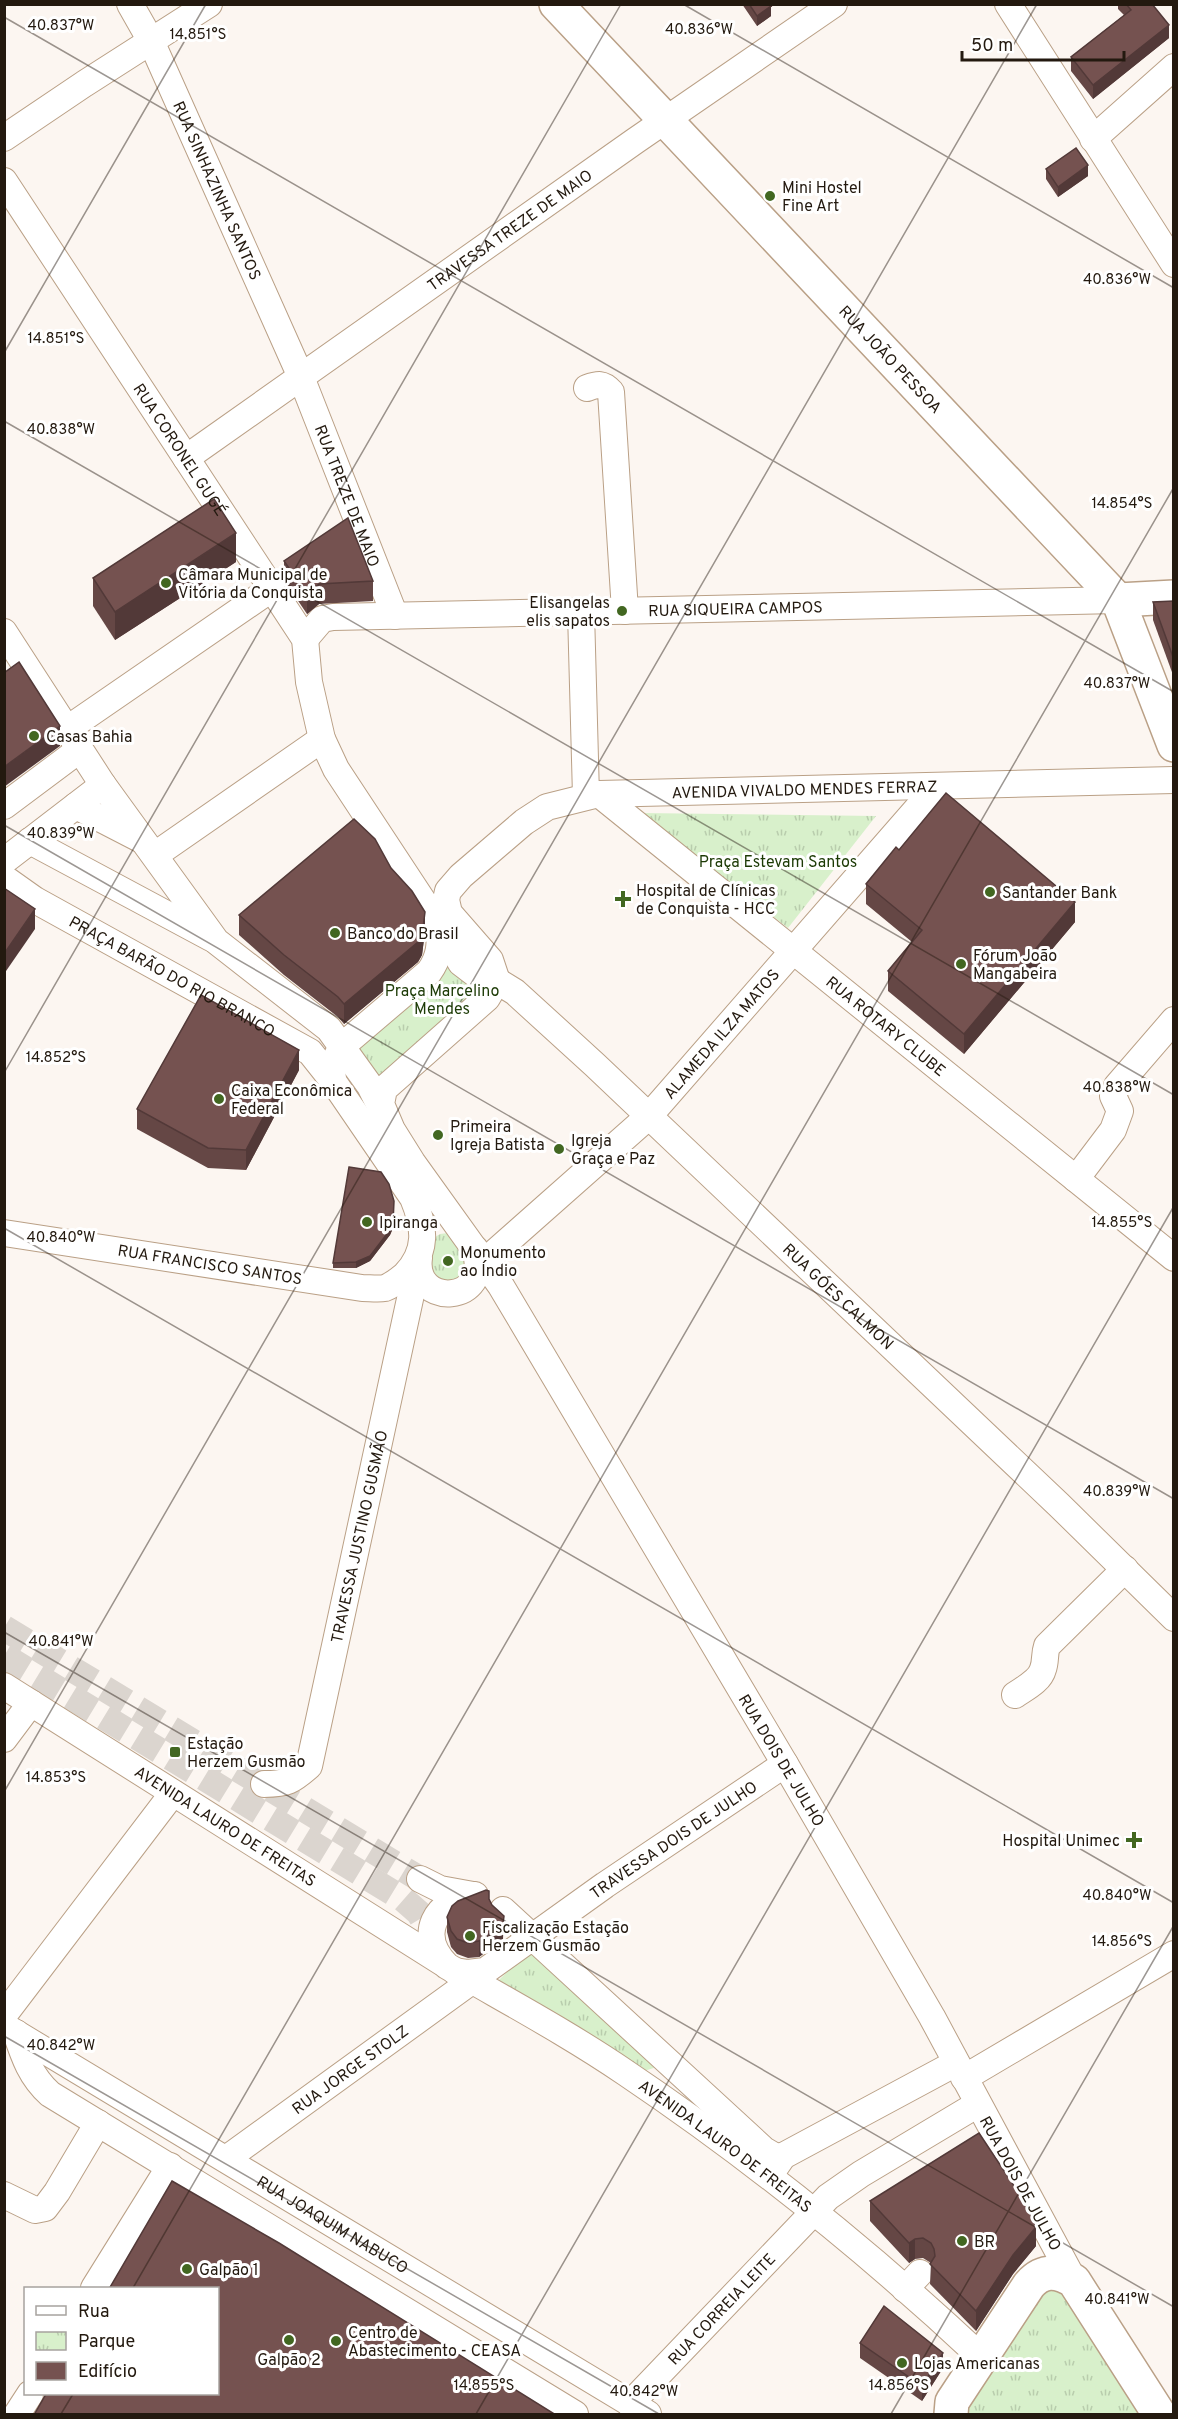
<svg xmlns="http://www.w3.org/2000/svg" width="1178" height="2419" font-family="Overpass,sans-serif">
	<defs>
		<pattern id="park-tufts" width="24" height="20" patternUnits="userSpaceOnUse" patternTransform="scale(1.5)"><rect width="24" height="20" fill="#d8f0cb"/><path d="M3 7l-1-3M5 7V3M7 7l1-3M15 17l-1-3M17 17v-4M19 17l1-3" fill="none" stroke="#b9cdad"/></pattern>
	</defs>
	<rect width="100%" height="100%" fill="#fcf6f1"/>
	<g fill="url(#park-tufts)">
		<path d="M 640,813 L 876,816 L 788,928 Z"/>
		<path d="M 440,958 L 493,982 L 378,1091 L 350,1045 Z"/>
		<path d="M 448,1233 L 479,1268 L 436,1291 L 427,1242 L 440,1234 Z"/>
		<path d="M 535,1944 L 660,2066 L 644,2071 L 497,1982 Z"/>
		<path d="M 1051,2272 L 1159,2414 L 951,2414 Z"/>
	</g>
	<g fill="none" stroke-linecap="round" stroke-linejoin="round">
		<g stroke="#dbd5cf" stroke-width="26" stroke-dasharray="26 13" stroke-linecap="butt">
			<path d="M 4,1628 L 420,1879"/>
			<path d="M 4,1656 L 403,1899 L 419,1913 L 431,1933"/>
		</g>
		<defs>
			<g id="minor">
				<path id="s1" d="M 130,4 L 151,41 L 301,377 L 395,616"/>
				<path d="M 1008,4 L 1174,264"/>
				<path d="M 4,138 L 84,84 L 209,4"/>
				<path d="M 1093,139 L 1174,67"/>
				<path id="s2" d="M 4,181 L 305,639 L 309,682 L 322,739 L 336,769 L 440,927 C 440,945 440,957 429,972 L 342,1046 L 332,1066 L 333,1081"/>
				<path d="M 587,388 C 598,384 603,383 611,392 L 625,611"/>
				<path id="s3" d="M 186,458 L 635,141 L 834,4"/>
				<path d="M 581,612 L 586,796"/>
				<path d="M 4,632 L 103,785 L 216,941 L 329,1029 L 370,1086 L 382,1110"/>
				<path id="s4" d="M 305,639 L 322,619 L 333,617 L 1118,600"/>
				<path d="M 66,730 L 271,589"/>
				<path id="s5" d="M 599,794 L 1174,1258"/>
				<path d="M 4,806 L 79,750"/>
				<path d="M 76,806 L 140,839"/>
				<path d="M 30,841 L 211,938"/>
				<path d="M 155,855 L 322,739"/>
				<path d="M 4,861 L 103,785"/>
				<path id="s6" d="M 4,878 L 35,900 L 310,1052 L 333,1081 L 413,1198 C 425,1227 428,1251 405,1275 C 399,1280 393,1285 385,1288 C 379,1289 369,1288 362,1288 L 4,1233"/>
				<path id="s7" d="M 440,927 L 461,963 L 478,976 L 497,981 L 515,992 L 595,1065 L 1059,1505 L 1174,1618"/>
				<path d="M 1076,1179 L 1113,1130 L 1120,1111 L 1113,1096 L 1117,1086 L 1174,1020"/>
				<path d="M 419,1258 C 412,1308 493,1305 475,1249"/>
				<path id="s8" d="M 484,1262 L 649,1116 L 937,786"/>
				<path id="s9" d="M 4,1686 L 443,1963"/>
				<path d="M 1015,1695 C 1025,1688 1040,1681 1043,1669 C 1046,1661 1044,1655 1047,1646 L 1125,1569"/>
				<path d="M 4,1739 L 31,1703"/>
				<path id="s10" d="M 264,1784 C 287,1784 292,1781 309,1766 L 418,1262"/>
				<path d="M 420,1879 L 440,1889 L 473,1895"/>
				<path id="s11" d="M 475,1895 C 435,1900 416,1935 447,1966 C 507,2001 569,2034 626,2073 C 752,2158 871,2254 981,2357"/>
				<path d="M 503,1910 L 764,2150 L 776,2157 L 783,2156"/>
				<path id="s12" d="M 455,1971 L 468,1973 L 485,1971 L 605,1885 L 785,1764"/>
				<path d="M 4,2015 L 173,1793"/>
				<path id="s13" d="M 4,2026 L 648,2414"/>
				<path d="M 16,2033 C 24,2057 31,2077 50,2094 L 575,2414"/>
				<path d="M 964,2078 L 1174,1954"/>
				<path id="s14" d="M 226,2159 L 473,1980"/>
				<path d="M 774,2169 L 783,2156 L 956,2063"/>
				<path d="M 4,2195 L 35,2210 L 45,2208 L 57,2192 L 98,2123"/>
				<path id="s15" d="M 1074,2281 L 932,2017 L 785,1764 L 501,1286 L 412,1162 L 392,1130 L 381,1104 L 384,1089 L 487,998 L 497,981 L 490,960 L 449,913 L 446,900 L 448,891 L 461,876 L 524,822 L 547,807 L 599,794 L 1174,780"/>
				<path d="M 94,2288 L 170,2166"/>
				<path d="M 905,2289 L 920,2273"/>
				<path id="s16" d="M 630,2404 L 828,2197 L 861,2174 L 978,2104"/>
				<path d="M 17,2414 L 30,2394"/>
			</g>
			<g id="major">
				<path id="s17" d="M 556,4 L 1118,600 L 1174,745"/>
				<path d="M 1118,600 L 1174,597"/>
				<path d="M 951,2414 L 952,2402 L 1029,2285 C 1043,2269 1057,2271 1074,2281 L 1159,2414"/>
			</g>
		</defs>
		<use href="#minor" stroke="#baa086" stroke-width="28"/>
		<use href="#major" stroke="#baa086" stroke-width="36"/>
		<use href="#minor" stroke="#fff" stroke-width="26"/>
		<use href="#major" stroke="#fff" stroke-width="33"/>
	</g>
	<g fill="#654745">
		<path d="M 742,4 L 775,4 L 771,7 L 771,16 L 757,26 Z"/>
		<path d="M 1118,4 L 1152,4 L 1169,38 L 1093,99 L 1071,71 L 1071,57 L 1124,15 L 1118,9 Z"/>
		<path d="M 1046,169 L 1088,176 L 1058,197 L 1046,179 Z"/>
		<path d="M 284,561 L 373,581 L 373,601 L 319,604 L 307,614 L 284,580 Z"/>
		<path d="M 236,562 L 115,640 L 93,606 L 93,578 Z"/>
		<path d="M 1173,601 L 1173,675 L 1153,620 L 1153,602 Z"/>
		<path d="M 899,850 L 1075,922 L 964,1054 L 888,991 L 888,971 L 912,942 L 866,904 L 866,884 Z"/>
		<path d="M 239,915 L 425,931 L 422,955 L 418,962 L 344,1024 L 338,1017 L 284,975 L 239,935 Z"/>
		<path d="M 299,1070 L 246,1170 L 208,1168 L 137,1129 L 137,1109 Z"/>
		<path d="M 393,1228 L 390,1235 L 370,1261 L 356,1268 L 333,1268 L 333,1263 Z"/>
		<path d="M 489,1899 L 503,1939 L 479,1957 L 468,1958 L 457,1954 L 451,1947 L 447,1932 L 447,1917 Z"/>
		<path d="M 870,2201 L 1036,2246 L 1013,2274 L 976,2331 L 930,2284 L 931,2263 L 923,2258 L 915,2259 L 909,2263 L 870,2221 Z"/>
		<path d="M 860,2343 L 943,2368 L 922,2401 L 860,2358 Z"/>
	</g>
	<g fill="#523938">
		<path d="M 767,4 L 775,4 L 771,7 L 771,16 L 757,26 L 757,16 Z"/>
		<path d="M 1169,25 L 1169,38 L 1093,99 L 1093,85 Z"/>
		<path d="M 1088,165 L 1088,176 L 1058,197 L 1058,187 Z"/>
		<path d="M 236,533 L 236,562 L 115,640 L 115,612 Z"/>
		<path d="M 319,584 L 319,604 L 307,614 L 307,594 Z"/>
		<path d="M 60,726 L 60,746 L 4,787 L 4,767 Z"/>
		<path d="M 1075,902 L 1075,922 L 964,1054 L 964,1034 Z"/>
		<path d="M 35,909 L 35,929 L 4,974 L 4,954 Z"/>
		<path d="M 425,912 L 425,931 L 422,955 L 418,962 L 344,1024 L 344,1004 Z"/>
		<path d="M 299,1050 L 299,1070 L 246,1170 L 246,1150 Z"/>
		<path d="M 394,1201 L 393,1228 L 390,1235 L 370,1261 L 356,1268 L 356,1262 Z"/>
		<path d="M 504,1916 L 503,1939 L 479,1957 L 479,1941 Z"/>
		<path d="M 1036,2227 L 1036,2246 L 1013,2274 L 976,2331 L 976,2311 L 1013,2255 Z"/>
		<path d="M 915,2239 L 915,2259 L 909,2263 L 909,2243 Z"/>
		<path d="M 943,2353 L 943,2368 L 922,2401 L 922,2386 Z"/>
	</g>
	<g fill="#755250" stroke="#523938" stroke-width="1.5">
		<path d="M 749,4 L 770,4 L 771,6 L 757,16 Z"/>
		<path d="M 1126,4 L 1152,4 L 1169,25 L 1093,85 L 1071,57 L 1131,10 Z"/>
		<path d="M 1076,148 L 1088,165 L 1058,187 L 1046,169 Z"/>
		<path d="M 214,499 L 236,533 L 115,612 L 93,578 Z"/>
		<path d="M 348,518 L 373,581 L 319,584 L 307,594 L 284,561 Z"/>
		<path d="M 1173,601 L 1173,657 L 1153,602 Z"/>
		<path d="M 19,662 L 60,726 L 4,767 L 4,673 Z"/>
		<path d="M 946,793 L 1075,902 L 964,1034 L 888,971 L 922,930 L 866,884 L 896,847 L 899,850 Z"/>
		<path d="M 354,819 L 375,839 L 391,868 L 412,891 L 425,912 L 422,935 L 418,942 L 344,1004 L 338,997 L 284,955 L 239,915 Z"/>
		<path d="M 4,888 L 35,909 L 4,954 Z"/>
		<path d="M 201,995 L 299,1050 L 246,1150 L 208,1148 L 137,1109 Z"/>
		<path d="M 349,1167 L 381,1172 L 389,1184 L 394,1201 L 393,1223 L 390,1230 L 370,1256 L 356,1262 L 333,1263 Z"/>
		<path d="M 486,1890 L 489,1891 L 489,1899 L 492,1905 L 504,1916 L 503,1924 L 479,1941 L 468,1943 L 457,1939 L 451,1931 L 447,1917 L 452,1906 L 458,1901 Z"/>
		<path d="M 979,2133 L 1028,2207 L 1036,2227 L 1013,2255 L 976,2311 L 930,2264 L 935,2256 L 934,2249 L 931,2243 L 923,2238 L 915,2239 L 909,2243 L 870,2201 Z"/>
		<path d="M 172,2181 L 279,2243 L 556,2415 L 34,2415 L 46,2394 L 218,2394 L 218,2289 L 109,2289 Z"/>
		<path d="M 884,2306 L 943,2353 L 922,2386 L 860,2343 Z"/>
	</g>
	<path fill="none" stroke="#23190f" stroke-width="1.5" stroke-opacity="0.45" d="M 683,4 L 1174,288M 4,17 L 1174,692M 4,353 L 206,4M 4,421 L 1174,1095M 4,825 L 1174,1499M 4,1073 L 621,4M 4,1228 L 1174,1903M 4,1632 L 1174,2307M 4,1792 L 1037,4M 4,2036 L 659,2414M 133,2288 L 1174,487M 61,2414 L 73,2394M 476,2414 L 1174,1206M 891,2414 L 1174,1925"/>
	<g fill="#426721" stroke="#fff" stroke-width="2">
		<circle cx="770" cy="196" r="6"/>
		<circle cx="166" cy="583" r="6"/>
		<circle cx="622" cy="611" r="6"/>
		<circle cx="34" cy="736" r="6"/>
		<circle cx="990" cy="892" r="6"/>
		<path d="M620 890h6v6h6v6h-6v6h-6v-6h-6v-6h6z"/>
		<circle cx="335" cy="933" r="6"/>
		<circle cx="961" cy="964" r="6"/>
		<circle cx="219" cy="1099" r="6"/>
		<circle cx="438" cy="1135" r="6"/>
		<circle cx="559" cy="1149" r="6"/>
		<circle cx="367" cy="1222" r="6"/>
		<circle cx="448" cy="1261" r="6"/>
		<rect x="169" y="1746" width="12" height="12" rx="3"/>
		<path d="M1131 1831h6v6h6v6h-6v6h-6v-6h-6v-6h6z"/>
		<circle cx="470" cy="1936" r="6"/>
		<circle cx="962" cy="2241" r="6"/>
		<circle cx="187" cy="2269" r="6"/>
		<circle cx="289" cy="2340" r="6"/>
		<circle cx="336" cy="2341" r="6"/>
		<circle cx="902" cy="2363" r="6"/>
	</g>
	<g text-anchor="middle" stroke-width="6" stroke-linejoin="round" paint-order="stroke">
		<g font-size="16" fill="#23190f" stroke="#fff" text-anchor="start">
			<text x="782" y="193">Mini Hostel<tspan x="782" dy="18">Fine Art</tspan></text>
			<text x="178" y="580">Câmara Municipal de<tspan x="178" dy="18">Vitória da Conquista</tspan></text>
			<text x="610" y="608" text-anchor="end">Elisangelas<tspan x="610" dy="18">elis sapatos</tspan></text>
			<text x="46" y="742">Casas Bahia</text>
			<text x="636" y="896">Hospital de Clínicas<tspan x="636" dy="18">de Conquista - HCC</tspan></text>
			<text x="1002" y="898">Santander Bank</text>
			<text x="347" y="939">Banco do Brasil</text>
			<text x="973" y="961">Fórum João<tspan x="973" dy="18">Mangabeira</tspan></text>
			<text x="231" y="1096">Caixa Econômica<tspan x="231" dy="18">Federal</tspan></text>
			<text x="450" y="1132">Primeira<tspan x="450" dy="18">Igreja Batista</tspan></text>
			<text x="571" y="1146">Igreja<tspan x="571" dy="18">Graça e Paz</tspan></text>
			<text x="379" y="1228">Ipiranga</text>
			<text x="460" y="1258">Monumento<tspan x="460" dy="18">ao Índio</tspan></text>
			<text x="187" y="1749">Estação<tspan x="187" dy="18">Herzem Gusmão</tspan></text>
			<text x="1120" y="1846" text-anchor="end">Hospital Unimec</text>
			<text x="482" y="1933">Fiscalização Estação<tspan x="482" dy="18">Herzem Gusmão</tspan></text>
			<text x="974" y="2247">BR</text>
			<text x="199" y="2275">Galpão 1</text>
			<text x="348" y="2338">Centro de<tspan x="348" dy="18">Abastecimento - CEASA</tspan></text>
			<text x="289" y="2365" text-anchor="middle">Galpão 2</text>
			<text x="914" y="2369">Lojas Americanas</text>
		</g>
		<g font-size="16" fill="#23190f" stroke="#fff">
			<text dy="6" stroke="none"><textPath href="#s1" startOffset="206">RUA SINHAZINHA SANTOS</textPath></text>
			<text dy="6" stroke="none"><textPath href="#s3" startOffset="396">TRAVESSA TREZE DE MAIO</textPath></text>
			<text dy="6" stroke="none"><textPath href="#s17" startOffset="488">RUA JOÃO PESSOA</textPath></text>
			<text dy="6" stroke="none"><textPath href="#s2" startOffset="321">RUA CORONEL GUGÉ</textPath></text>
			<text dy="6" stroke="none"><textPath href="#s1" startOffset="538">RUA TREZE DE MAIO</textPath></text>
			<text dy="6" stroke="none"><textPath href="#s4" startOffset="440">RUA SIQUEIRA CAMPOS</textPath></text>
			<text dy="6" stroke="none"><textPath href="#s15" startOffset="2036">AVENIDA VIVALDO MENDES FERRAZ</textPath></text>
			<text dy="6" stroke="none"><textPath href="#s6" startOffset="195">PRAÇA BARÃO DO RIO BRANCO</textPath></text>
			<text dy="6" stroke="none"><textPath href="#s5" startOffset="369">RUA ROTARY CLUBE</textPath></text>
			<text dy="6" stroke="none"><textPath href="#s8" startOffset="330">ALAMEDA ILZA MATOS</textPath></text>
			<text transform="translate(210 1264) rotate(9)" y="6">RUA FRANCISCO SANTOS</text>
			<text dy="6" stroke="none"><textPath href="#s7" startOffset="548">RUA GÓES CALMON</textPath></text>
			<text dy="6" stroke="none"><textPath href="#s10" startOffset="285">TRAVESSA JUSTINO GUSMÃO</textPath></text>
			<text transform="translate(782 1760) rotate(59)" y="6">RUA DOIS DE JULHO</text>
			<text dy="6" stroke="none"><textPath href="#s9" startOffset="262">AVENIDA LAURO DE FREITAS</textPath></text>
			<text dy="6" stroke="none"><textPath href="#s12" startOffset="260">TRAVESSA DOIS DE JULHO</textPath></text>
			<text dy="6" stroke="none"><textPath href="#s14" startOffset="153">RUA JORGE STOLZ</textPath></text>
			<text dy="6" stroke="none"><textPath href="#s11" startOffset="432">AVENIDA LAURO DE FREITAS</textPath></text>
			<text transform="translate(1021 2183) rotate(61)" y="6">RUA DOIS DE JULHO</text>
			<text dy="6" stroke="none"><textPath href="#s13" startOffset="384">RUA JOAQUIM NABUCO</textPath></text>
			<text dy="6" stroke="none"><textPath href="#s16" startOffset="132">RUA CORREIA LEITE</textPath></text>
		</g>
		<g font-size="16" fill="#1c3a05" stroke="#fff">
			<text x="778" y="867">Praça Estevam Santos</text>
			<text x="442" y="996">Praça Marcelino<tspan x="442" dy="18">Mendes</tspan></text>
		</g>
	</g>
	<g font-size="15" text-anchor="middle" fill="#23190f" stroke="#fff" stroke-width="6" stroke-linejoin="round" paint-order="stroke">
		<text x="61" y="30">40.837°W</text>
		<text x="699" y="34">40.836°W</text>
		<text x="198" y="39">14.851°S</text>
		<text x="1117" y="284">40.836°W</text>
		<text x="56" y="343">14.851°S</text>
		<text x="61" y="434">40.838°W</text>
		<text x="1122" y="508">14.854°S</text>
		<text x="1117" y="688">40.837°W</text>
		<text x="61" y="838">40.839°W</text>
		<text x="56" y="1062">14.852°S</text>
		<text x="1117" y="1092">40.838°W</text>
		<text x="1122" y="1227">14.855°S</text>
		<text x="61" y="1242">40.840°W</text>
		<text x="1117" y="1496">40.839°W</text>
		<text x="61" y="1646">40.841°W</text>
		<text x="56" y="1782">14.853°S</text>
		<text x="1117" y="1900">40.840°W</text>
		<text x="1122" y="1946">14.856°S</text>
		<text x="61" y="2050">40.842°W</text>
		<text x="1117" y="2304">40.841°W</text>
		<text x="484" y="2390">14.855°S</text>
		<text x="899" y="2390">14.856°S</text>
		<text x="644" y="2396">40.842°W</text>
	</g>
	<rect width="1178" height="2419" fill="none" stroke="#23190f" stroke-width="12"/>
	<rect x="24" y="2287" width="195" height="108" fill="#ffffff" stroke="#a7a39f" stroke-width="1.5"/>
	<rect x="36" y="2306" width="30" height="9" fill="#ffffff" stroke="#a7a39f" stroke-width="1.5"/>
	<text x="78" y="2317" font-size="18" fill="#23190f">Rua</text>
	<rect x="36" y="2332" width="30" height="18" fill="url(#park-tufts)" stroke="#a7a39f" stroke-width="1.5"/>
	<text x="78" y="2347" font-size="18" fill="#23190f">Parque</text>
	<rect x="36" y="2362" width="30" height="18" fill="#755250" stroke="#a7a39f" stroke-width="1.5"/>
	<text x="78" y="2377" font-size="18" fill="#23190f">Edifício</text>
	<path d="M962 51v9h162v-9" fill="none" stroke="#23190f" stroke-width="3"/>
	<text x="971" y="51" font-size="18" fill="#23190f" stroke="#ffffff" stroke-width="4.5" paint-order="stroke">50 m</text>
</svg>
